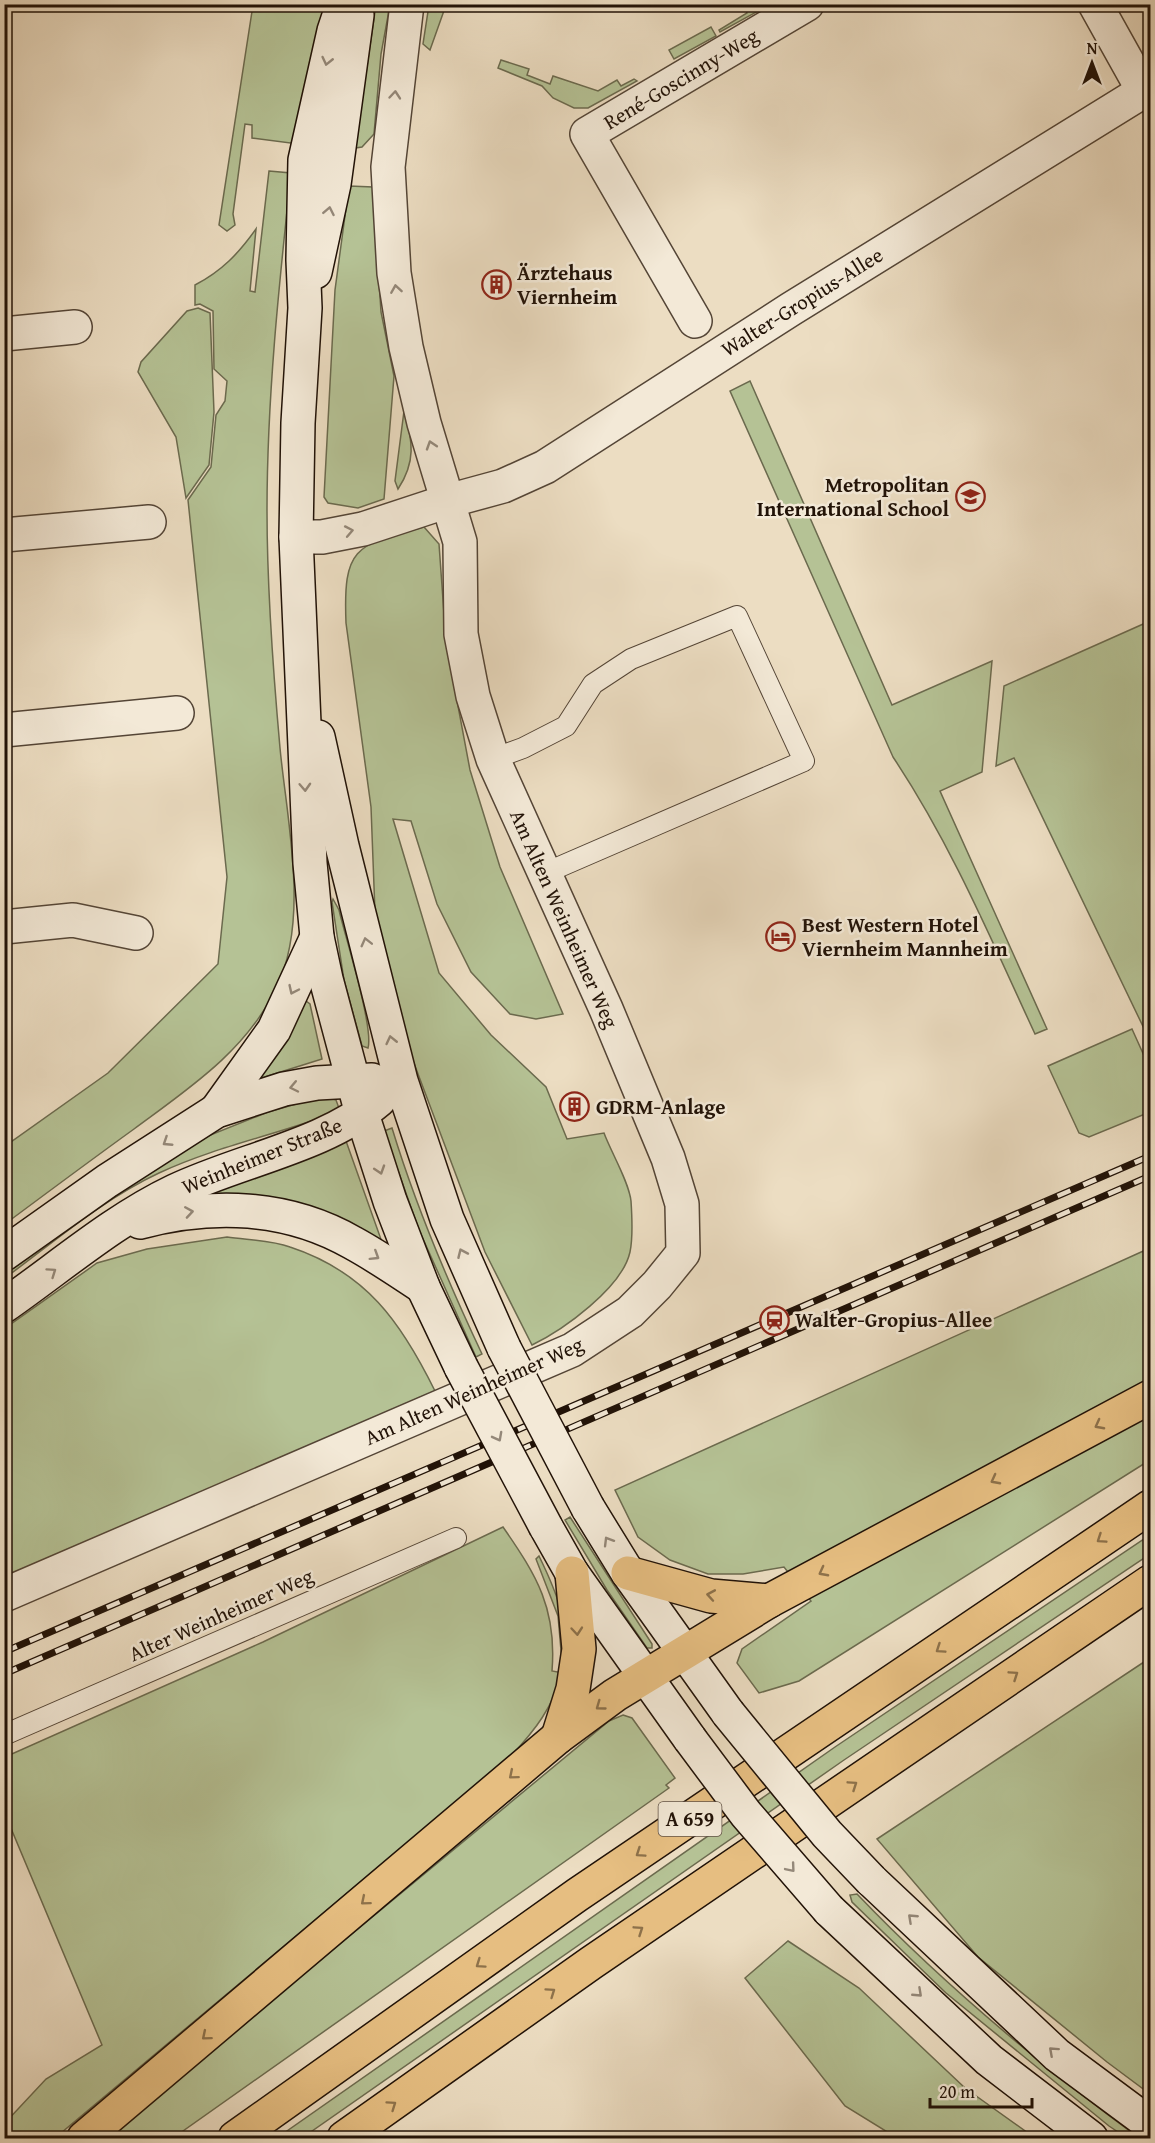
<svg xmlns="http://www.w3.org/2000/svg" width="1155" height="2143" font-family="'Gentium Book Plus',serif">
	<rect width="100%" height="100%" fill="#ecddc2"/>
	<filter id="stains"><feTurbulence type="fractalNoise" baseFrequency=".00333" numOctaves="4"/><feColorMatrix values="0 0 0 0 .2 0 0 0 0 .09 0 0 0 0 .02 0 0 0 .5 -.17"/></filter>
	<radialGradient id="worn" r=".72"><stop offset=".6" stop-color="#630" stop-opacity="0"/><stop offset="1" stop-color="#630" stop-opacity=".3"/></radialGradient>
	<g fill="#b5c295" stroke="#6b6a4e" stroke-width="1.5">
		<path d="M 253,5 L 328,5 L 298,144 L 252,138 L 252,125 L 245,124 L 233,214 L 235,225 L 227,231 L 219,225 Z"/>
		<path d="M 376,5 L 390,5 L 381,54 L 374,134 L 362,147 L 355,148 Z"/>
		<path d="M 429,5 L 446,5 L 430,50 L 423,44 Z"/>
		<path d="M 750,5 L 769,5 L 720,32 L 719,30 L 747,13 L 745,8 Z"/>
		<path d="M 711,27 L 716,36 L 674,59 L 669,50 Z"/>
		<path d="M 501,60 L 529,69 L 527,75 L 550,84 L 553,76 L 598,91 L 617,80 L 621,86 L 634,79 L 637,81 L 588,108 L 574,108 L 553,98 L 542,86 L 498,68 Z"/>
		<path d="M 269,171 L 291,173 C 279,285 267,398 267,511 C 267,590 273,670 280,748 C 287,822 310,920 276,989 C 245,1052 188,1089 134,1129 C 91,1160 48,1192 5,1224 L 4,1147 L 108,1073 L 218,964 L 227,877 L 188,500 L 211,467 L 216,415 L 225,401 L 227,381 L 214,369 L 213,311 L 200,304 L 195,305 L 195,285 C 222,271 239,253 256,229 L 250,291 L 255,292 Z"/>
		<path d="M 349,186 L 373,187 L 381,312 L 394,376 L 384,499 L 358,508 L 328,503 L 324,497 L 335,290 Z"/>
		<path d="M 198,308 L 210,313 L 214,412 L 209,465 L 186,498 L 176,437 L 138,372 L 141,362 L 187,311 Z"/>
		<path d="M 750,381 L 892,705 L 992,661 L 982,772 L 940,791 L 1047,1029 L 1035,1034 C 991,939 951,844 893,757 L 730,391 Z"/>
		<path d="M 404,411 C 413,441 416,462 398,489 L 395,481 Z"/>
		<path d="M 424,527 L 439,544 L 446,642 L 470,770 L 500,867 L 563,1014 L 536,1019 L 510,1014 L 471,972 L 437,904 L 411,821 L 393,819 L 439,973 L 491,1035 L 546,1087 L 567,1139 L 604,1133 C 611,1152 629,1182 631,1201 C 632,1216 633,1238 630,1252 C 622,1288 563,1330 532,1345 L 485,1252 L 409,1050 L 375,913 L 371,807 L 346,623 C 343,547 355,545 424,527 Z"/>
		<path d="M 1150,621 L 1150,1041 L 1014,758 L 996,766 L 1004,686 Z"/>
		<path d="M 333,899 L 339,910 C 345,936 374,1028 368,1048 L 362,1046 L 344,980 L 332,902 Z"/>
		<path d="M 306,1001 L 310,1004 L 322,1059 L 252,1081 L 301,1002 Z"/>
		<path d="M 1132,1029 L 1150,1069 L 1150,1112 L 1089,1137 L 1079,1133 L 1048,1066 Z"/>
		<path d="M 324,1096 L 336,1100 L 340,1111 C 280,1134 217,1146 159,1173 C 103,1199 54,1242 5,1278 L 4,1266 L 193,1142 L 268,1112 Z"/>
		<path d="M 392,1128 C 416,1207 447,1280 482,1354 L 476,1357 L 419,1230 L 384,1131 Z"/>
		<path d="M 346,1141 L 383,1245 L 291,1203 L 241,1194 L 208,1196 L 206,1186 Z"/>
		<path d="M 227,1237 C 247,1240 271,1240 290,1247 C 366,1272 401,1322 435,1391 L 5,1577 L 4,1329 L 97,1263 L 147,1249 Z"/>
		<path d="M 1150,1248 L 1150,1460 L 799,1681 L 759,1693 L 737,1663 L 742,1649 L 811,1601 L 784,1567 L 743,1574 L 708,1574 L 670,1560 L 638,1537 L 615,1490 Z"/>
		<path d="M 570,1517 L 652,1644 L 652,1648 L 647,1648 L 607,1590 L 565,1520 Z"/>
		<path d="M 503,1527 C 537,1576 557,1609 552,1671 L 563,1673 C 551,1709 537,1728 511,1756 L 55,2138 L 5,2138 L 4,2124 L 46,2079 L 102,2045 L 5,1814 L 5,1757 L 263,1642 Z"/>
		<path d="M 1150,1535 L 1150,1554 L 844,1760 L 302,2138 L 277,2138 L 835,1747 Z"/>
		<path d="M 539,1556 C 557,1593 569,1621 562,1662 L 558,1616 L 536,1559 Z"/>
		<path d="M 1150,1658 L 1150,2094 L 1107,2062 L 978,1957 L 877,1839 Z"/>
		<path d="M 623,1715 L 632,1718 L 675,1778 L 666,1785 L 669,1788 L 173,2138 L 105,2138 L 609,1721 Z"/>
		<path d="M 857,1894 C 943,1984 1039,2064 1139,2138 L 1127,2138 L 1109,2126 L 946,1993 L 852,1902 L 850,1895 Z"/>
		<path d="M 788,1941 L 859,1988 L 965,2088 L 1035,2138 L 897,2138 L 845,2106 L 745,1978 Z"/>
	</g>
	<g fill="none" stroke-linecap="round" stroke-linejoin="round">
		<defs>
			<g id="lane">
				<path d="M 493,759 L 523,748 L 566,726 L 593,684 L 631,659 L 737,616 L 804,761 L 543,874"/>
				<path d="M 4,1735 L 456,1538"/>
			</g>
			<g id="street">
				<path d="M 1095,4 L 1143,90"/>
				<path d="M 695,321 L 587,134 L 807,4"/>
				<path d="M 4,334 L 75,327"/>
				<path d="M 4,535 L 149,522"/>
				<path d="M 296,537 L 322,537 L 363,529 L 448,501 L 503,486 L 545,467 L 791,309 L 1150,87"/>
				<path d="M 4,730 L 177,713"/>
				<path d="M 4,927 L 73,920 L 136,933"/>
				<path d="M 4,1595 L 572,1350 L 630,1312 L 657,1285 L 683,1253 L 682,1204 L 668,1158 L 606,1009 L 493,759 L 473,696 L 461,634 L 460,542 L 424,423 L 406,347 L 394,273 L 388,167 L 407,4"/>
			</g>
			<g id="secondary">
				<path d="M 343,4 L 334,31 L 305,160 L 303,260 L 305,308 L 298,423 L 296,537 L 310,863 L 317,937 L 326,979 L 362,1114 L 390,1201 L 423,1287 L 461,1367"/>
				<path d="M 315,272 L 334,184 L 357,15"/>
				<path d="M 318,737 L 342,846 L 401,1081 L 447,1219 L 504,1348"/>
				<path d="M 216,1111 L 274,1030 L 317,937"/>
				<path d="M 140,1222 C 212,1203 287,1205 353,1243 C 377,1256 400,1272 423,1287"/>
				<path d="M 4,1254 L 107,1181 L 216,1111 L 284,1089 L 317,1083 L 372,1080"/>
				<path d="M 4,1306 C 60,1267 114,1220 175,1191 C 240,1160 325,1146 379,1100"/>
				<path d="M 588,1508 L 628,1573 L 728,1713"/>
				<path d="M 546,1527 L 572,1573 L 690,1739"/>
				<path d="M 871,1880 L 1057,2055 L 1150,2124"/>
				<path d="M 829,1910 L 989,2060 L 1091,2138"/>
			</g>
			<g id="highway">
				<path d="M 628,1573 L 711,1596 L 769,1601"/>
				<path d="M 558,1737 L 573,1689 L 579,1649 L 572,1573"/>
				<path d="M 84,2138 L 558,1737 L 615,1695 L 769,1601 L 1150,1397"/>
				<path d="M 235,2138 L 577,1895 L 1150,1507"/>
				<path d="M 344,2138 L 591,1963 L 1150,1582"/>
			</g>
		</defs>
		<use href="#lane" stroke="#544536" stroke-width="22"/>
		<use href="#street" stroke="#544536" stroke-width="36"/>
		<use href="#secondary" stroke="#211207" stroke-width="36"/>
		<use href="#highway" stroke="#211207" stroke-width="36"/>
		<use href="#lane" stroke="#f3e9d7" stroke-width="20"/>
		<use href="#street" stroke="#f3e9d7" stroke-width="33"/>
		<use href="#secondary" stroke="#f3e9d7" stroke-width="33"/>
		<use href="#highway" stroke="#e6be81" stroke-width="33"/>
		<defs>
			<g id="rail">
				<path d="M 4,1652 L 1150,1156"/>
				<path d="M 4,1674 L 1150,1176"/>
			</g>
		</defs>
		<use href="#rail" stroke="#211207" stroke-width="7"/>
		<use href="#rail" stroke="#f3e9d7" stroke-width="4.5" stroke-dasharray="14" stroke-linecap="butt"/>
		<defs>
			<g id="secondary-bridge">
				<path d="M 504,1348 L 588,1508"/>
				<path d="M 461,1367 L 546,1527"/>
				<path d="M 728,1713 L 827,1834 L 871,1880"/>
				<path d="M 690,1739 L 746,1814 L 829,1910"/>
			</g>
		</defs>
		<use href="#secondary-bridge" stroke="#211207" stroke-width="36" stroke-linecap="butt"/>
		<use href="#secondary-bridge" stroke="#f3e9d7" stroke-width="33"/>
	</g>
	<defs><path id="oneway-chevron" d="M-2-3.5L2.5 0L-2 3.5" fill="none" stroke-width="1.6" stroke-linecap="round" stroke-linejoin="round" transform="scale(1.5)"/></defs>
	<g stroke="#948879">
		<use href="#oneway-chevron" transform="translate(327 61) rotate(103)"/>
		<use href="#oneway-chevron" transform="translate(395 95) rotate(-85)"/>
		<use href="#oneway-chevron" transform="translate(329 211) rotate(-79)"/>
		<use href="#oneway-chevron" transform="translate(396 289) rotate(-99)"/>
		<use href="#oneway-chevron" transform="translate(431 445) rotate(-108)"/>
		<use href="#oneway-chevron" transform="translate(349 531) rotate(-11)"/>
		<use href="#oneway-chevron" transform="translate(305 787) rotate(87)"/>
		<use href="#oneway-chevron" transform="translate(366 942) rotate(-104)"/>
		<use href="#oneway-chevron" transform="translate(293 990) rotate(115)"/>
		<use href="#oneway-chevron" transform="translate(391 1040) rotate(-103)"/>
		<use href="#oneway-chevron" transform="translate(294 1087) rotate(168)"/>
		<use href="#oneway-chevron" transform="translate(167 1142) rotate(147)"/>
		<use href="#oneway-chevron" transform="translate(380 1170) rotate(72)"/>
		<use href="#oneway-chevron" transform="translate(189 1212) rotate(-9)"/>
		<use href="#oneway-chevron" transform="translate(462 1253) rotate(-114)"/>
		<use href="#oneway-chevron" transform="translate(375 1256) rotate(32)"/>
		<use href="#oneway-chevron" transform="translate(52 1272) rotate(-35)"/>
		<use href="#oneway-chevron" transform="translate(498 1437) rotate(62)"/>
		<use href="#oneway-chevron" transform="translate(608 1541) rotate(-121)"/>
		<use href="#oneway-chevron" transform="translate(791 1868) rotate(50)"/>
		<use href="#oneway-chevron" transform="translate(912 1918) rotate(-137)"/>
		<use href="#oneway-chevron" transform="translate(918 1993) rotate(43)"/>
		<use href="#oneway-chevron" transform="translate(1053 2051) rotate(-138)"/>
	</g>
	<g stroke="#8d714a">
		<use href="#oneway-chevron" transform="translate(1099 1425) rotate(152)"/>
		<use href="#oneway-chevron" transform="translate(995 1480) rotate(152)"/>
		<use href="#oneway-chevron" transform="translate(1101 1539) rotate(146)"/>
		<use href="#oneway-chevron" transform="translate(823 1572) rotate(152)"/>
		<use href="#oneway-chevron" transform="translate(711 1595) rotate(-170)"/>
		<use href="#oneway-chevron" transform="translate(577 1631) rotate(85)"/>
		<use href="#oneway-chevron" transform="translate(940 1649) rotate(146)"/>
		<use href="#oneway-chevron" transform="translate(1014 1675) rotate(-34)"/>
		<use href="#oneway-chevron" transform="translate(600 1706) rotate(144)"/>
		<use href="#oneway-chevron" transform="translate(513 1775) rotate(140)"/>
		<use href="#oneway-chevron" transform="translate(853 1785) rotate(-34)"/>
		<use href="#oneway-chevron" transform="translate(640 1853) rotate(146)"/>
		<use href="#oneway-chevron" transform="translate(365 1901) rotate(140)"/>
		<use href="#oneway-chevron" transform="translate(639 1930) rotate(-34)"/>
		<use href="#oneway-chevron" transform="translate(480 1964) rotate(145)"/>
		<use href="#oneway-chevron" transform="translate(551 1992) rotate(-35)"/>
		<use href="#oneway-chevron" transform="translate(206 2036) rotate(140)"/>
		<use href="#oneway-chevron" transform="translate(392 2105) rotate(-35)"/>
	</g>
	<defs>
		<symbol id="building-ring" viewBox="-11 -11 22 22"><circle r="9.5" fill="#f3e9d7" stroke="#8f2418" stroke-width="1.5"/><path d="M-4-6H4V6H1V3H-1V6H-4ZM-2.5-4.3h1.7v1.8h-1.7ZM.8-4.3h1.7v1.8H.8ZM-2.5-1h1.7V.8h-1.7ZM.8-1h1.7V.8H.8Z" fill="#8f2418"/></symbol>
		<symbol id="school-ring" viewBox="-11 -11 22 22"><circle r="9.5" fill="#f3e9d7" stroke="#8f2418" stroke-width="1.5"/><path d="M0-5L7-2L0 1L-7-2ZM-4 1L0 2.5L4 1V4Q0 6-4 4Z" fill="#8f2418"/></symbol>
		<symbol id="hotel-ring" viewBox="-11 -11 22 22"><circle r="9.5" fill="#f3e9d7" stroke="#8f2418" stroke-width="1.5"/><path d="M-6-4.5h1.5V1H6V5H4.5V3h-9V5H-6ZM-4 0a1.8 1.8 0 1 1 3.6 0ZM.5 0V-2.5h3Q6-2.5 6 0Z" fill="#8f2418"/></symbol>
		<symbol id="station-ring" viewBox="-11 -11 22 22"><circle r="9.5" fill="#f3e9d7" stroke="#8f2418" stroke-width="1.5"/><path d="M-3-6H3Q5-6 5-4V2Q5 4 3 4L4.5 6H3L1.5 4h-3L-3 6H-4.5L-3 4Q-5 4-5 2V-4Q-5-6-3-6ZM-3.5-4v3h7v-3ZM-3.5 1v1.5H-2V1ZM2 1v1.5H3.5V1Z" fill="#8f2418"/></symbol>
	</defs>
	<g fill-rule="evenodd">
		<use href="#building-ring" x="480" y="268" width="33" height="33"/>
		<use href="#school-ring" x="954" y="480" width="33" height="33"/>
		<use href="#hotel-ring" x="764" y="920" width="33" height="33"/>
		<use href="#building-ring" x="558" y="1090" width="33" height="33"/>
		<use href="#station-ring" x="758" y="1304" width="33" height="33"/>
	</g>
	<g text-anchor="middle" stroke-width="5" stroke-linejoin="round" paint-order="stroke">
		<rect fill="#f3e9d7" stroke="#605245" stroke-width="1.5" x="658.5" y="1802" width="63" height="34" rx="4.5"/>
		<g font-size="20" font-weight="bold" fill="#211207">
			<text x="690" y="1826">A 659</text>
		</g>
		<g font-size="21" fill="#211207" stroke="#f3e9d7">
			<text transform="translate(681 79) rotate(-31)" y="7">René-Goscinny-Weg</text>
			<text transform="translate(802 302) rotate(-32)" y="7">Walter-Gropius-Allee</text>
			<text transform="translate(564 919) rotate(66)" y="7">Am Alten Weinheimer Weg</text>
			<text transform="translate(262 1156) rotate(-22)" y="7">Weinheimer Straße</text>
			<text transform="translate(474 1391) rotate(-24)" y="7">Am Alten Weinheimer Weg</text>
			<text transform="translate(221 1615) rotate(-24)" y="7">Alter Weinheimer Weg</text>
		</g>
		<g font-size="21" font-weight="bold" fill="#211207" stroke="#f3e9d7" text-anchor="start">
			<text x="517" y="280">Ärztehaus<tspan x="517" dy="24">Viernheim</tspan></text>
			<text x="949" y="492" text-anchor="end">Metropolitan<tspan x="949" dy="24">International School</tspan></text>
			<text x="802" y="932">Best Western Hotel<tspan x="802" dy="24">Viernheim Mannheim</tspan></text>
			<text x="596" y="1114">GDRM-Anlage</text>
			<text x="795" y="1327">Walter-Gropius-Allee</text>
		</g>
	</g>
	<rect width="1155" height="2143" fill="none" stroke="#ecddc2" stroke-width="24"/>
	<rect x="6" y="6" width="1143" height="2131" fill="none" stroke="#211207" stroke-width="3"/>
	<rect x="12" y="12" width="1131" height="2119" fill="none" stroke="#211207" stroke-width="1.5"/>
	<g transform="translate(1092 63)" stroke="#f3e9d7" stroke-width="4.5" paint-order="stroke">
	<path d="M0-4.5L10 22L0 15L-10 22Z" fill="#211207"/>
	<text y="-9" font-size="16" font-weight="bold" text-anchor="middle" fill="#211207">N</text>
	</g>
	<path d="M930 2098v9h102v-9" fill="none" stroke="#211207" stroke-width="3"/>
	<text x="939" y="2098" font-size="18" fill="#211207" stroke="#f3e9d7" stroke-width="4.5" paint-order="stroke">20 m</text>
	<rect width="100%" height="100%" filter="url(#stains)"/>
	<rect width="100%" height="100%" fill="url(#worn)"/>
</svg>
